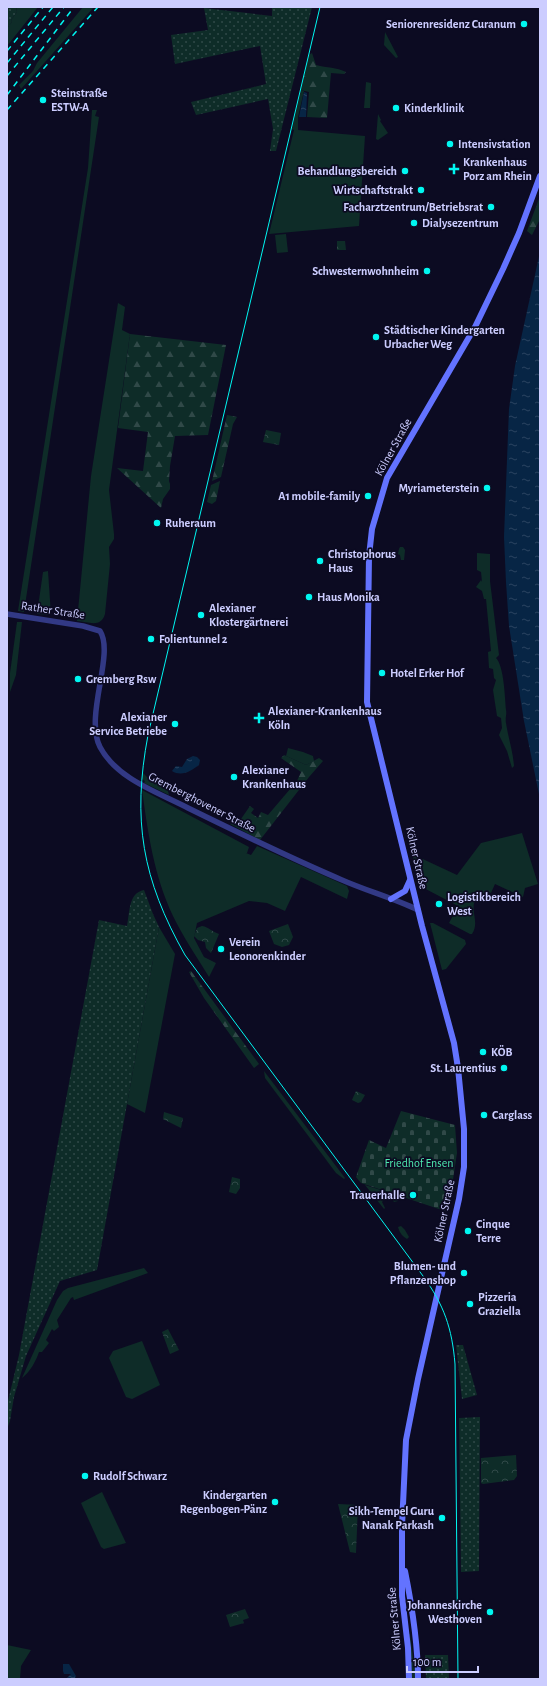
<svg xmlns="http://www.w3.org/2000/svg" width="547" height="1686" font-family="'Alegreya Sans',sans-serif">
	<defs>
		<pattern id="forest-firs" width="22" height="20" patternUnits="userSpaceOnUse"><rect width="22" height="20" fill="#0e2c28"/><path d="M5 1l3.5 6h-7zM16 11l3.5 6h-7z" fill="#304948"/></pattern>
		<pattern id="cemetery-stones" width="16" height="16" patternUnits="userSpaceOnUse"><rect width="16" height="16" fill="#0e2c28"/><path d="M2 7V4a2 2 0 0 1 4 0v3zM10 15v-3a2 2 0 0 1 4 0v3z" fill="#304948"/></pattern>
		<pattern id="park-crowns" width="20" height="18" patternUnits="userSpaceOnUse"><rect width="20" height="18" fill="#0e2c28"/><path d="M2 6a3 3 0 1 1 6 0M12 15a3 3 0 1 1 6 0" fill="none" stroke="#304948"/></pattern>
		<pattern id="garden-dots" width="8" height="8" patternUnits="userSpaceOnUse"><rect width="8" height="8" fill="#0e2c28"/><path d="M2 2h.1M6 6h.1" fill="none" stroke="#304948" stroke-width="1.8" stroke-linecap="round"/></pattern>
		<pattern id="water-ripples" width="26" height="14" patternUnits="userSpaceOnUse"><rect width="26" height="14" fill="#072545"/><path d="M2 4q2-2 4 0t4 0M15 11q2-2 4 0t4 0" fill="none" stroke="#2a4361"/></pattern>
	</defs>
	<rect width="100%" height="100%" fill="#0c0b22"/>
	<g fill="#0e2c28">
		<path d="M 16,7 L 38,7 L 7,46 L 7,28 L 12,22 L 11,20 L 17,12 Z"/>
		<path d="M 83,7 L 94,7 L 21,89 L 19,85 L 33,71 L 37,63 Z"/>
		<path d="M 385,32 L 398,57 L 396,58 L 384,45 Z"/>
		<path d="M 366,82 L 371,83 L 370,108 L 364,108 Z"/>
		<path d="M 301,90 L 304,91 L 298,117 L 298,130 L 365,136 L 359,226 L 269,234 L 294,130 L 292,129 Z"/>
		<path d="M 92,110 L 97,110 L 95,116 L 99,117 L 24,612 L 18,611 L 88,168 Z"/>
		<path d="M 378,114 L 381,120 L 380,121 L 388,133 L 378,140 L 376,139 Z"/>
		<path d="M 286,234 L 288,252 L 277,253 L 275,235 Z"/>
		<path d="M 118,303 L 125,307 L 122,330 L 130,334 L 109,490 L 114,534 L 114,539 L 109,547 L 110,564 L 105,614 C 101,628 89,622 77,621 L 91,476 Z"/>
		<path d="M 477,553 L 490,554 L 490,581 L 499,655 L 496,658 C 504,666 505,698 506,710 C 507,714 505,718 506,723 C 508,737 513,751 514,766 L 512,768 L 507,751 L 499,735 L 502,728 L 501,718 L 497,716 L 493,690 L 496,680 L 494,678 L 493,669 L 489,668 L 488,652 L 491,651 L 486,599 L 484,599 L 482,591 L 476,587 L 481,580 L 482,582 L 481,572 L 477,570 Z"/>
		<path d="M 48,571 L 51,615 L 37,614 L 43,572 Z"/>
		<path d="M 17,622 L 22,622 L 16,675 L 10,692 L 10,673 Z"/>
		<path d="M 288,748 L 303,752 L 313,756 L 314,761 L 306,765 L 286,756 Z"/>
		<path d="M 143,773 L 147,777 L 168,791 L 169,795 L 144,783 L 145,781 L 142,779 Z"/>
		<path d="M 142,790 L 249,847 L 247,853 L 246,853 L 251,855 L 257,846 L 347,886 L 349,891 L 347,899 L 301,877 L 285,911 L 267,903 L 249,901 L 197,923 L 194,938 L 204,957 L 216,963 L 209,977 C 197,957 183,937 173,916 C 154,876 148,833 142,790 Z"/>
		<path d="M 522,833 L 538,884 L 525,888 L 523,897 L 495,884 L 491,893 L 488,892 L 480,895 L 474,903 C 472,915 479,923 472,934 L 470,934 L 449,923 L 458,906 L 420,886 L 412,854 L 457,875 L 481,843 Z"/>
		<path d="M 430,923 L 433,923 L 465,940 L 466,944 L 446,969 L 442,970 Z"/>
		<path d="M 159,927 L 175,954 L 145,1113 L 127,1104 Z"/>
		<path d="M 264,1071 L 345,1178 L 344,1179 L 336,1173 L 265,1078 Z"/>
		<path d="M 365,1185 L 397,1195 L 398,1201 L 394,1202 L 390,1196 L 386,1197 L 382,1202 L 385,1208 L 384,1209 Z"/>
		<path d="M 401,1226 L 405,1230 L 409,1237 L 407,1239 C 403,1237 399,1232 398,1227 Z"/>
		<path d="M 144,1268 L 148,1273 L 74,1300 L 73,1297 L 71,1298 L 57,1320 L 59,1327 L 54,1331 L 52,1329 L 46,1340 L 49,1343 L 42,1352 L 39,1352 C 36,1361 30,1372 22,1378 L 57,1300 L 63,1291 L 68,1288 Z"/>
		<path d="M 142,1341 L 160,1385 L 132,1399 L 126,1397 L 109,1358 L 113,1351 Z"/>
		<path d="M 102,1492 L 126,1543 L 104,1549 L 101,1547 L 81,1503 Z"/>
		<path d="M 409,1634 L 410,1634 L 416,1679 L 412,1679 Z"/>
		<path d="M 7,1645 L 31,1650 L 21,1666 L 20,1679 L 7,1679 Z"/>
	</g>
	<g fill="url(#forest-firs)">
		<path d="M 312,53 L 316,65 C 327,68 336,67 346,72 L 344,74 L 331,73 L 327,118 L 307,117 L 309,92 L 301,90 L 309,55 Z"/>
		<path d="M 540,196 L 540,219 L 532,235 L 527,231 Z"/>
		<path d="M 130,334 L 226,345 L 208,435 L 175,436 L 170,466 L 169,481 L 170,484 L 170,489 L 163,499 L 161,508 L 117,468 L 143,471 L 148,432 L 118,428 Z"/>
		<path d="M 227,415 L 237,417 L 233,424 L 221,477 L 212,481 Z"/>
		<path d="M 220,481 L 216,501 L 212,504 L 207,502 L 211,485 Z"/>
		<path d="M 284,755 L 306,765 L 319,758 L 323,761 L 309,777 L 260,840 L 230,824 L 241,819 L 250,806 L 254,809 L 251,813 L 258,818 L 261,812 L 268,815 L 297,781 L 301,772 L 281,758 Z"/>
		<path d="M 191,971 L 259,1064 L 254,1068 L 204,998 L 189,972 Z"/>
	</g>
	<path fill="url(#cemetery-stones)" d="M 401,1111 L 455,1125 L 457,1153 L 448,1212 L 361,1183 L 356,1177 L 369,1140 L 386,1148 Z"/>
	<g fill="url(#park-crowns)">
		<path d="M 337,241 L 345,241 L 346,250 L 337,250 Z"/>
		<path d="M 266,430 L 281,433 L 279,445 L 263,442 Z"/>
		<path d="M 400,547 L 403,547 L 405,550 L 404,560 L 401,560 L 400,555 L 398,554 L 399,549 Z"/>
		<path d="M 288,924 L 293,937 L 289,945 L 282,947 L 274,944 L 269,931 Z"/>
		<path d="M 202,926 C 209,927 212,932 219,934 L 211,953 L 206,948 L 205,942 L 198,940 L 194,936 L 197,928 Z"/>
		<path d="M 356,1091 L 365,1095 L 361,1102 L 358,1103 L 352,1100 Z"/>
		<path d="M 164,1112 L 183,1118 L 181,1128 L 163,1119 Z"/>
		<path d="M 232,1177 L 240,1179 L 240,1188 L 236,1194 L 229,1192 Z"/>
		<path d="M 168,1329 L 179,1350 L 170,1354 L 162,1332 Z"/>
		<path d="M 516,1455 L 517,1476 L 514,1480 L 483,1484 L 481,1483 L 481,1458 Z"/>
		<path d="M 338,1504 L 358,1505 L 356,1553 L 350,1552 Z"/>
		<path d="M 245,1609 L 249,1618 L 243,1620 L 244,1623 L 230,1627 L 226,1615 Z"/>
	</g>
	<g fill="url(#garden-dots)">
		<path d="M 7,7 L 16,7 L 17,12 L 11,20 L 12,22 L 7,28 Z"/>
		<path d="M 272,7 L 312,7 L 276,151 L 270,151 L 273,129 L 268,99 L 196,115 L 191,102 L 266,84 L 260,46 L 175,64 L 171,35 L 208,30 L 204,8 L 272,16 Z"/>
		<path d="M 144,890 L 153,914 L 159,927 L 97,1270 L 60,1281 L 26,1356 L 14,1397 L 10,1421 L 7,1429 L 7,1405 L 19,1355 L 99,920 L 127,926 C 130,913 128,893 144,890 Z"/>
		<path d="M 456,1345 L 463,1345 L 477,1395 L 462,1399 Z"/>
		<path d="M 480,1417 L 479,1571 L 461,1572 L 459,1418 Z"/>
		<path d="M 425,1655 L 448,1655 L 449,1679 L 426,1679 Z"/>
	</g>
	<g fill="url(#water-ripples)">
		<path d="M 304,92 L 307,93 L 306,117 L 299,117 Z"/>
		<path d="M 540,252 L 540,799 L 524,721 L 509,626 L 506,582 L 504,537 L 509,409 L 515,366 Z"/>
		<path d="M 193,756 L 197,757 L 200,760 L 199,765 C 191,771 182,777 172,771 L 176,766 L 182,767 L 187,759 Z"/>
		<path d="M 63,1664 L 69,1664 L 76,1676 L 75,1679 L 63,1679 L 66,1679 L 71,1674 L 64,1674 L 63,1671 Z"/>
	</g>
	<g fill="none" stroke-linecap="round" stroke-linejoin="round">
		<path stroke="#323985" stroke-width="5.5" d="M 7,614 L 83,626 L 100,631 C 115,654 84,716 100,747 C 117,779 157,792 188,808 C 239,833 290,858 342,880 C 367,891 393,898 418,910"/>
		<g stroke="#6373ff" stroke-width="6">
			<path d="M 391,899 L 405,891 L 410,880"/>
			<path d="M 405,1571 C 412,1606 418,1643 418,1679"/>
			<path d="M 409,1679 L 408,1648 L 402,1596 L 402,1526 L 406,1440 L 418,1379 L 459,1199 L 464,1167 L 464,1129 L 458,1068 L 454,1043 L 422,926 L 367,702 L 369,556 L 372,529 L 387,478 L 475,327 L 503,269 L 519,233 L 540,176"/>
		</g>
		<path stroke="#00f7f1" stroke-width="1" d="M 320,7 L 148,735 C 132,820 142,879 185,955 L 423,1276 C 444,1305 452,1328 455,1364 L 458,1679"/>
		<g stroke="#00f7f1" stroke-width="1.5" stroke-dasharray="6 5" stroke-linecap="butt">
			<path d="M 7,51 L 43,7"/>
			<path d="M 7,63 L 53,7"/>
			<path d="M 7,76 L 64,7"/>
			<path d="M 7,95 L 74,7"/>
			<path d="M 7,110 L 98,7"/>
		</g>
	</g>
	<g fill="#00f7f1" stroke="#0c0b22" stroke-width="1.5">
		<circle cx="524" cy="24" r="4"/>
		<circle cx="43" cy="100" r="4"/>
		<circle cx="396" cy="108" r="4"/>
		<circle cx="450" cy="144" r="4"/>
		<path d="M452 163h4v4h4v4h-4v4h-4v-4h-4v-4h4z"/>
		<circle cx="405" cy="171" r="4"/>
		<circle cx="421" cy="190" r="4"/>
		<circle cx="491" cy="207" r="4"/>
		<circle cx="414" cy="223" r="4"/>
		<circle cx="427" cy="271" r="4"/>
		<circle cx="376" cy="337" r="4"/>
		<circle cx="487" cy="488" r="4"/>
		<circle cx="368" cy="496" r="4"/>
		<circle cx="157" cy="523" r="4"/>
		<circle cx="320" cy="561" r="4"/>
		<circle cx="309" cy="597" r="4"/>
		<circle cx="201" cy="615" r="4"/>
		<circle cx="151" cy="639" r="4"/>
		<circle cx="382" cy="673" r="4"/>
		<circle cx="78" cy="679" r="4"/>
		<path d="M257 712h4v4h4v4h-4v4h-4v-4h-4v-4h4z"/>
		<circle cx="175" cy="724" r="4"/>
		<circle cx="234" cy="777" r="4"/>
		<circle cx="439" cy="904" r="4"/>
		<circle cx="221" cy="949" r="4"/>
		<circle cx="483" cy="1052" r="4"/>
		<circle cx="504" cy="1068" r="4"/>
		<circle cx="484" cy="1115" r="4"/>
		<circle cx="413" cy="1195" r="4"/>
		<circle cx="468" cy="1231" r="4"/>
		<circle cx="464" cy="1273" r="4"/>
		<circle cx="470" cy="1304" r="4"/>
		<circle cx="85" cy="1476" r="4"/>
		<circle cx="275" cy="1502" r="4"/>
		<circle cx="442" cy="1518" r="4"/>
		<circle cx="490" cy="1612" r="4"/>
	</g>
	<g text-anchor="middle" stroke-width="3.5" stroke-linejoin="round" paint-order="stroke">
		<g font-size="12" font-weight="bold" fill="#cccdff" stroke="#0c0b22" text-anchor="start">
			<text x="516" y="28" text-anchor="end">Seniorenresidenz Curanum</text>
			<text x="51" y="97">Steinstraße<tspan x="51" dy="14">ESTW-A</tspan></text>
			<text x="404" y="112">Kinderklinik</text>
			<text x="458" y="148">Intensivstation</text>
			<text x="463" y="166">Krankenhaus<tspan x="463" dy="14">Porz am Rhein</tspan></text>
			<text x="397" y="175" text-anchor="end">Behandlungsbereich</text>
			<text x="413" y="194" text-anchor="end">Wirtschaftstrakt</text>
			<text x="483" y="211" text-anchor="end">Facharztzentrum/Betriebsrat</text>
			<text x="422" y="227">Dialysezentrum</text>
			<text x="419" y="275" text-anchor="end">Schwesternwohnheim</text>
			<text x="384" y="334">Städtischer Kindergarten<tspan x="384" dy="14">Urbacher Weg</tspan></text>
			<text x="479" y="492" text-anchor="end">Myriameterstein</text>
			<text x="360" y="500" text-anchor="end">A1 mobile-family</text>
			<text x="165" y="527">Ruheraum</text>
			<text x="328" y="558">Christophorus<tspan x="328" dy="14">Haus</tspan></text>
			<text x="317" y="601">Haus Monika</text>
			<text x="209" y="612">Alexianer<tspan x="209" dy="14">Klostergärtnerei</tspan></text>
			<text x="159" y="643">Folientunnel 2</text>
			<text x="390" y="677">Hotel Erker Hof</text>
			<text x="86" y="683">Gremberg Rsw</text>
			<text x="268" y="715">Alexianer-Krankenhaus<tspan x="268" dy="14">Köln</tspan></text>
			<text x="167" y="721" text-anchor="end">Alexianer<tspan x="167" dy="14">Service Betriebe</tspan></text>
			<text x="242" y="774">Alexianer<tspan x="242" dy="14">Krankenhaus</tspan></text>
			<text x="447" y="901">Logistikbereich<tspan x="447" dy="14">West</tspan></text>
			<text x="229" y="946">Verein<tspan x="229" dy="14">Leonorenkinder</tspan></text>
			<text x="491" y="1056">KÖB</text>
			<text x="496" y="1072" text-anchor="end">St. Laurentius</text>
			<text x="492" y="1119">Carglass</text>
			<text x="405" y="1199" text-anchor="end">Trauerhalle</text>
			<text x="476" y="1228">Cinque<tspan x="476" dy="14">Terre</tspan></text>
			<text x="456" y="1270" text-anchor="end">Blumen- und<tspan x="456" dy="14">Pflanzenshop</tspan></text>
			<text x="478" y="1301">Pizzeria<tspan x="478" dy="14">Graziella</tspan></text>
			<text x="93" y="1480">Rudolf Schwarz</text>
			<text x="267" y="1499" text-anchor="end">Kindergarten<tspan x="267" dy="14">Regenbogen-Pänz</tspan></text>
			<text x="434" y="1515" text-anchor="end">Sikh-Tempel Guru<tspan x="434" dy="14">Nanak Parkash</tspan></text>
			<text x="482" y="1609" text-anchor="end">Johanneskirche<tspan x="482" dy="14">Westhoven</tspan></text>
		</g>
		<g font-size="12" fill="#cccdff" stroke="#0c0b22">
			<text transform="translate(393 447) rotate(-61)" y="4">Kölner Straße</text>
			<text transform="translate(53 610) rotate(9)" y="4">Rather Straße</text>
			<text transform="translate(202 802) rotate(27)" y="4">Gremberghovener Straße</text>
			<text transform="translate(417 858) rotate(77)" y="4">Kölner Straße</text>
			<text transform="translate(444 1211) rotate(-78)" y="4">Kölner Straße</text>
			<text transform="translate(394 1619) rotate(-95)" y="4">Kölner Straße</text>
		</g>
		<g font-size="12" fill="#4ee9af" stroke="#0c0b22">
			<text x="419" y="1167">Friedhof Ensen</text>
		</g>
	</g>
	<rect width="547" height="1686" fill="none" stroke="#cccdff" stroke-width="16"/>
	<path d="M407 1666v6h71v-6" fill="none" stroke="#cccdff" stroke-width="2"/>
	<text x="413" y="1666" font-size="12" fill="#cccdff" stroke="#0c0b22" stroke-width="3" paint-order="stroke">100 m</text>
</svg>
